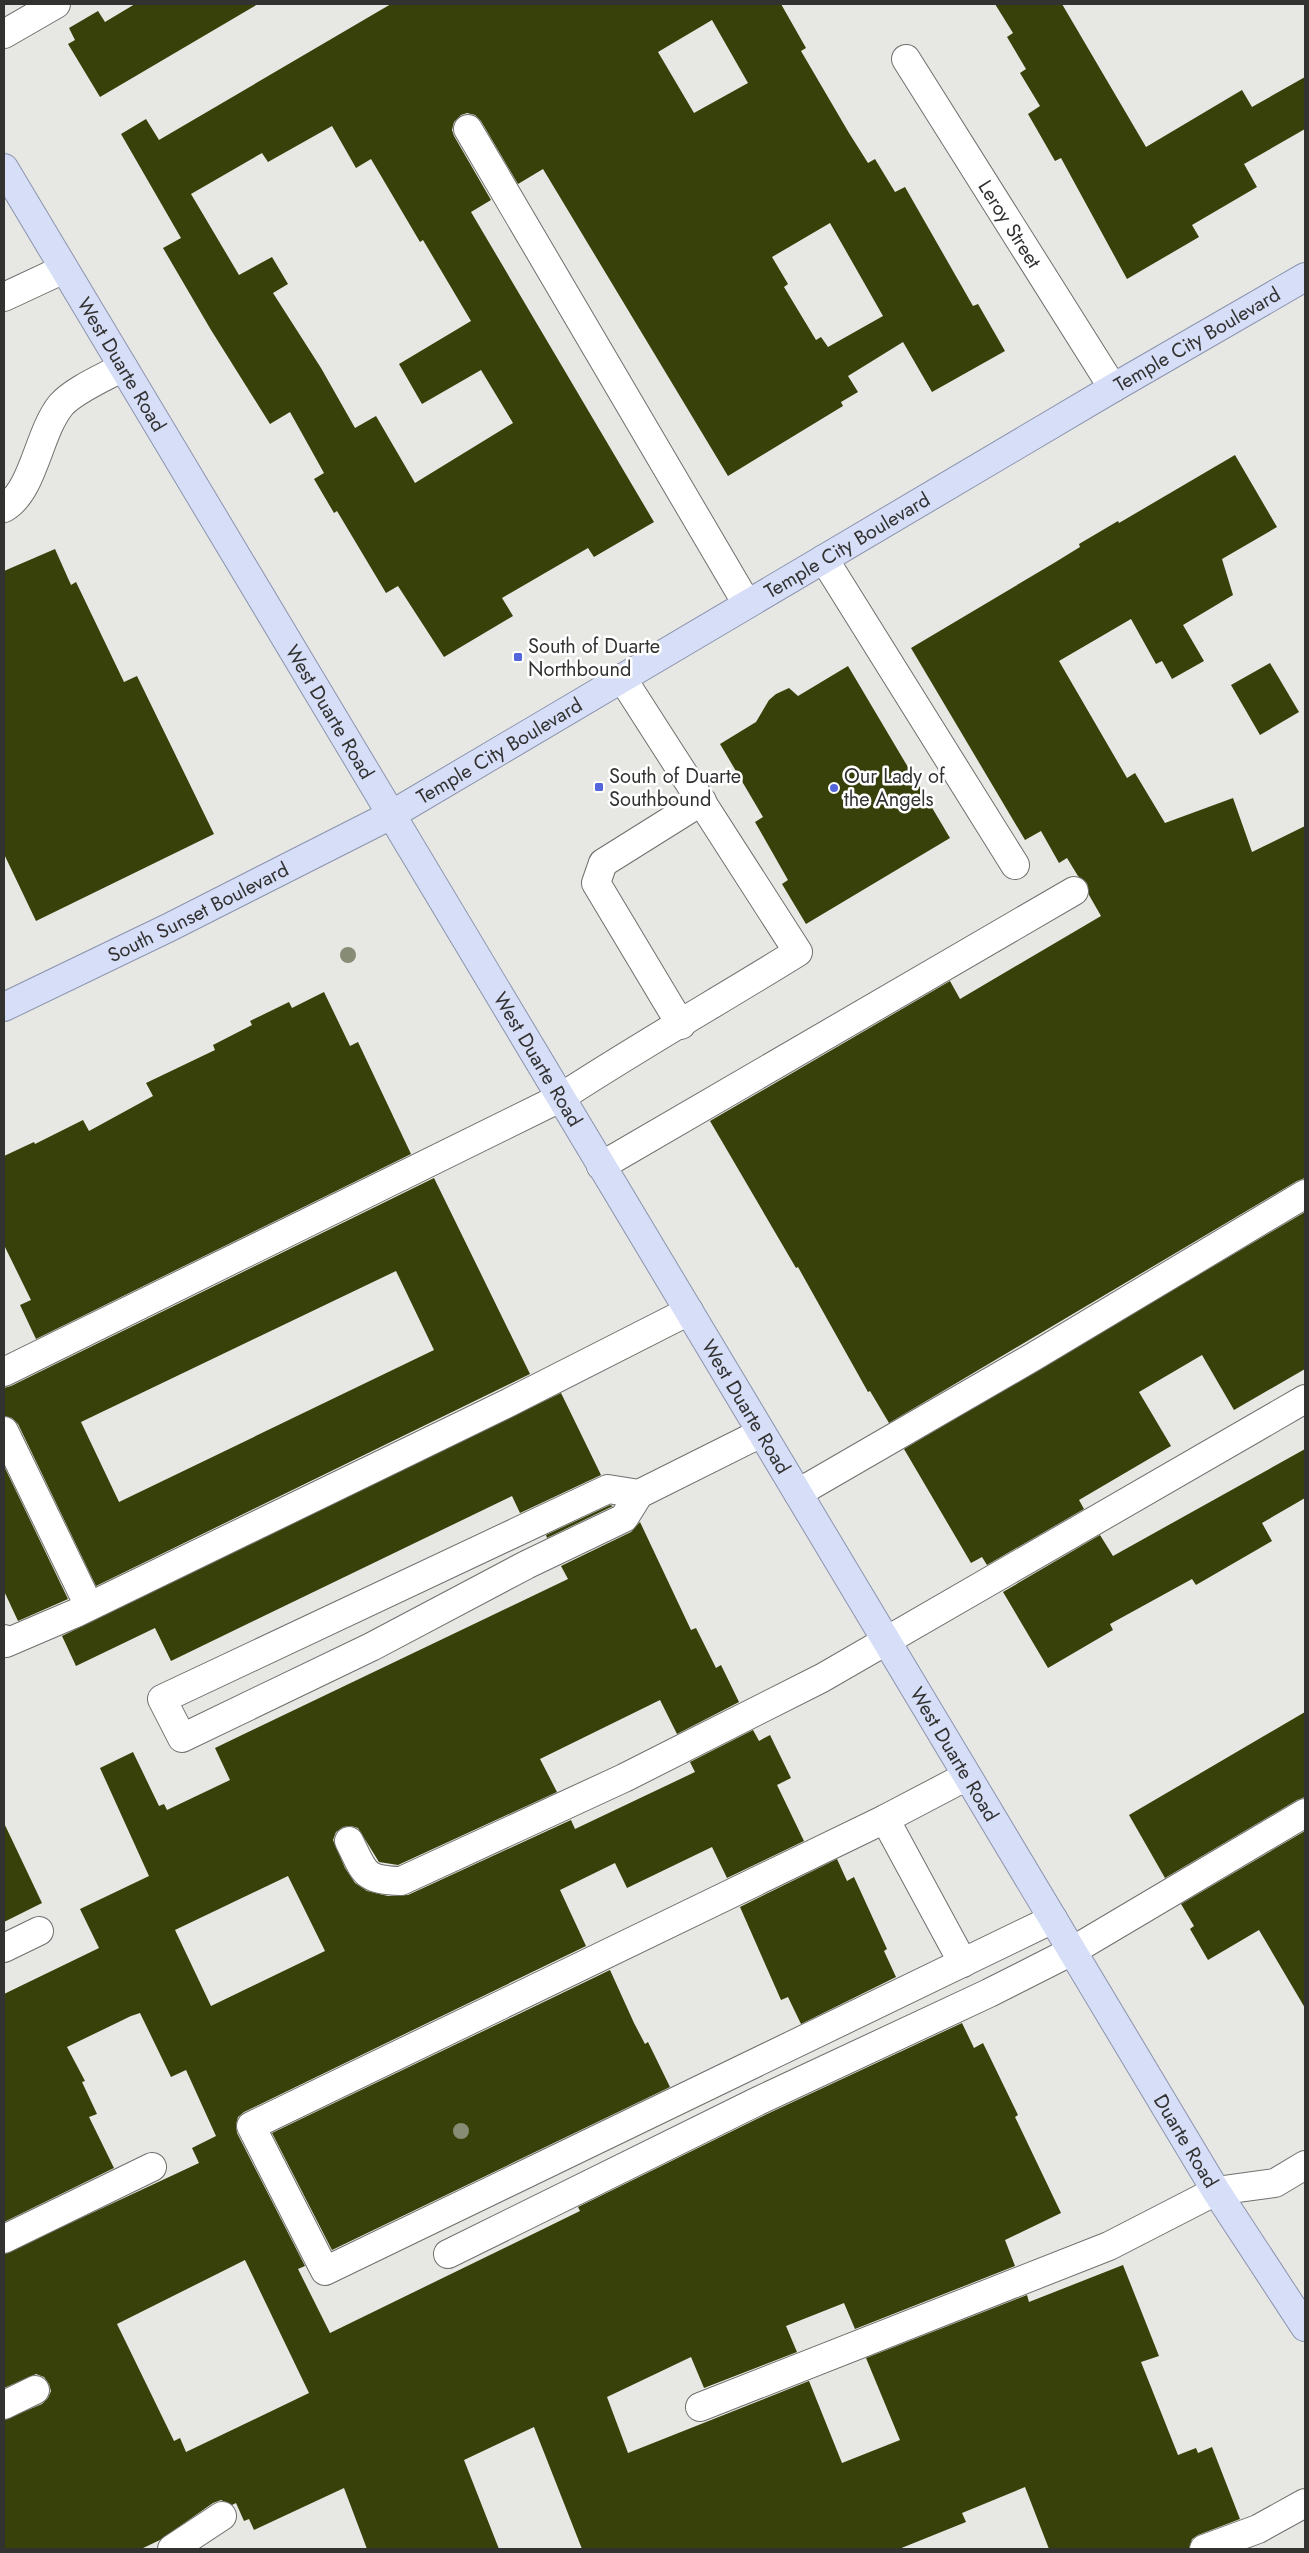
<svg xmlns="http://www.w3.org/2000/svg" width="1309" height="2553" font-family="Jost,sans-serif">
	<rect width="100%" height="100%" fill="#e7e8e4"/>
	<g fill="#374109" fill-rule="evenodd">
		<path d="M 135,4 L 258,4 L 100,97 L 68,44 L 75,40 L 69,28 L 98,11 L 105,22 Z"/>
		<path d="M 391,4 L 781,4 L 806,48 L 801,51 L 849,133 L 868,163 L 875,159 L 895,192 L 905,187 L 973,306 L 978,304 L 1005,351 L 932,392 L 903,342 L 848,376 L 858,392 L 841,402 L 843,406 L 728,476 L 543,169 L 518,184 L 481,121 L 475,115 L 467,113 L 461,115 L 454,122 L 452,130 L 454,136 L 491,200 L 471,212 L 654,522 L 594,557 L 588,548 L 502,598 L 513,616 L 444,657 L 398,586 L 386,593 L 337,511 L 334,513 L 314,479 L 324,473 L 290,412 L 270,424 L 211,330 L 163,248 L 181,238 L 121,134 L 146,119 L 159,140 ZM 712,20 L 748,83 L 694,113 L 658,52 ZM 332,126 L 356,168 L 371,159 L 420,242 L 423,240 L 471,321 L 399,364 L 422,404 L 481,370 L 513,423 L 415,483 L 376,416 L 355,428 L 321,368 L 273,293 L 288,284 L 272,257 L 239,275 L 191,194 L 262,153 L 268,162 ZM 830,223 L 883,316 L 828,347 L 821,337 L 816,340 L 784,287 L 788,284 L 772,257 Z"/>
		<path d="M 995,4 L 1062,4 L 1146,147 L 1242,90 L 1252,107 L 1305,77 L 1305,129 L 1244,164 L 1257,187 L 1192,225 L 1199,237 L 1127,279 L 1061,158 L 1055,161 L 1028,114 L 1040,106 L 1020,73 L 1026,69 L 1007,37 L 1013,33 Z"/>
		<path d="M 1235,455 L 1277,527 L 1222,559 L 1233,595 L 1183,625 L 1204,661 L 1172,679 L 1162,661 L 1156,664 L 1131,619 L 1059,661 L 1127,778 L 1135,773 L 1165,823 L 1233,798 L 1252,852 L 1305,826 L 1305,1178 L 1297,1181 L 889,1423 L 870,1391 L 868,1392 L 798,1267 L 796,1268 L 710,1121 L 950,981 L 960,999 L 1101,916 L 1089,895 L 1087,883 L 1078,876 L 1067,858 L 1059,863 L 1041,831 L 1025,840 L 911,648 L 1054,563 L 1080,547 L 1079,544 L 1118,521 L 1119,523 Z"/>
		<path d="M 55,549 L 71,585 L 76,582 L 124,682 L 137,676 L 214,834 L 36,921 L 4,854 L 4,571 Z"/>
		<path d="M 1270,663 L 1299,712 L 1260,735 L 1231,685 Z"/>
		<path d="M 848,666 L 950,838 L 806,924 L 782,884 L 788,880 L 755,822 L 763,817 L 720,744 L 756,722 L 769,700 L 776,694 L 789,688 L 798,696 Z"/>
		<path d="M 324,992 L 350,1046 L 358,1042 L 411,1154 L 36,1339 L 20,1305 L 31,1300 L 4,1245 L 4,1156 L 34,1142 L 35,1144 L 83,1120 L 89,1131 L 153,1096 L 146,1083 L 215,1050 L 213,1045 L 252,1025 L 250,1021 L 289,1002 L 292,1008 Z"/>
		<path d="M 434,1178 L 530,1374 L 96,1586 L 18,1424 L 12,1418 L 4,1416 L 4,1388 L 11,1386 ZM 396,1271 L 434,1350 L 119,1502 L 81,1422 Z"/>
		<path d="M 1305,1212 L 1305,1369 L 1234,1410 L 1202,1355 L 1139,1392 L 1171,1446 L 1079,1500 L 1084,1509 L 987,1565 L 982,1557 L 971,1563 L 904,1449 Z"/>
		<path d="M 561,1393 L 601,1475 L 520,1513 L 512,1496 L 171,1661 L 155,1628 L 76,1666 L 62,1636 Z"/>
		<path d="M 1305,1449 L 1305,1498 L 1262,1523 L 1272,1541 L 1196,1585 L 1192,1579 L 1110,1624 L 1113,1630 L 1048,1668 L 1003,1592 L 1100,1535 L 1113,1556 Z"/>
		<path d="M 4,1466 L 68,1599 L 18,1621 L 4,1591 Z"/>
		<path d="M 610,1505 L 613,1506 L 547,1538 L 546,1535 Z"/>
		<path d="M 640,1522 L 691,1630 L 696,1628 L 716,1668 L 721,1665 L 739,1702 L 677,1734 L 660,1700 L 540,1759 L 557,1792 L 398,1865 L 379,1862 L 358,1828 L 351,1826 L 343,1827 L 336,1832 L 333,1840 L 345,1868 L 355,1883 L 367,1891 L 388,1896 L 408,1895 L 571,1820 L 575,1829 L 695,1772 L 690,1762 L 753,1730 L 759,1741 L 770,1735 L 791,1778 L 777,1785 L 804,1841 L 727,1878 L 712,1847 L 627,1888 L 615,1863 L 560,1890 L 586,1946 L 244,2112 L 238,2117 L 236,2125 L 237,2133 L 305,2266 L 298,2269 L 330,2333 L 580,2211 L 578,2207 L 765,2115 L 962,2023 L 974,2048 L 983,2043 L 1018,2115 L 1015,2117 L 1061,2213 L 1005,2240 L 1015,2266 L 855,2329 L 844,2303 L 786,2326 L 797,2352 L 704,2388 L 691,2357 L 607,2397 L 628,2453 L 809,2381 L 842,2463 L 900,2440 L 866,2358 L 1027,2295 L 1029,2302 L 1123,2265 L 1159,2356 L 1141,2362 L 1178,2455 L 1196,2448 L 1198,2453 L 1212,2447 L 1240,2519 L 1198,2535 L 1192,2539 L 1189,2549 L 1049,2549 L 1025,2487 L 962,2513 L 966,2522 L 899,2549 L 582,2549 L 534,2427 L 464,2460 L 499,2549 L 367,2549 L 344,2488 L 254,2530 L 249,2519 L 244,2521 L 236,2503 L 232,2505 L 221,2500 L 213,2503 L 160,2540 L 141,2549 L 4,2549 L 4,2420 L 42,2404 L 48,2398 L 51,2391 L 49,2384 L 44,2377 L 36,2374 L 4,2388 L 4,2254 L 199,2163 L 192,2148 L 216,2136 L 186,2070 L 171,2077 L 140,2013 L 131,2016 L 67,2047 L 85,2081 L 82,2082 L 97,2114 L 89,2117 L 114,2168 L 4,2222 L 4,1994 L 99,1948 L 80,1909 L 149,1876 L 100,1768 L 133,1752 L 159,1806 L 164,1804 L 167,1810 L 230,1780 L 215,1748 L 568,1579 L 561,1566 L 631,1532 ZM 288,1876 L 325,1951 L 211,2006 L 175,1930 ZM 245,2260 L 309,2393 L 186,2452 L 180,2438 L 174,2441 L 117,2324 Z"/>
		<path d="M 1305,1712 L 1305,1797 L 1297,1800 L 1165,1878 L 1129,1815 Z"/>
		<path d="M 4,1823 L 42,1903 L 4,1922 Z"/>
		<path d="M 1305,1831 L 1305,2008 L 1259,1930 L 1208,1960 L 1190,1929 L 1194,1926 L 1181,1904 Z"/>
		<path d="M 837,1859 L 847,1881 L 854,1877 L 887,1949 L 884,1951 L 896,1977 L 801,2024 L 788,1997 L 781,2000 L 740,1907 Z"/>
		<path d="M 610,1970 L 634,2023 L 645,2044 L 648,2042 L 670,2087 L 332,2250 L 272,2133 Z"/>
	</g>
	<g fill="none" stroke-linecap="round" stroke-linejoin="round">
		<defs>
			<g id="minor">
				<path d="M 4,34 L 56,4"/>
				<path id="s1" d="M 906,59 L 1113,388"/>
				<path d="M 468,129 L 747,604"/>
				<path d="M 4,297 L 64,269"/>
				<path d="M 4,508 C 34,491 38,433 61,405 C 74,390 105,377 123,367"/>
				<path d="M 824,559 L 1015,865"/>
				<path d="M 681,1025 L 596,883 L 603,863 L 702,801"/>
				<path d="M 601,1166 L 1074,891"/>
				<path d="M 4,1372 L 560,1098 C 638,1047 719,1001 798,952 L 622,678"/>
				<path d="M 4,1431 L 89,1606"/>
				<path d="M 798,1493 L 1033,1357 L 1305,1194"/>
				<path d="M 639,1494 L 608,1489 L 162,1699 L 182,1738 L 371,1647 L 526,1565 L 624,1518 L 639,1494 L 761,1433"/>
				<path d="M 4,1639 L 6,1643 L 76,1613 L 506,1404 L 689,1311"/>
				<path d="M 967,1776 L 885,1819 L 251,2126 L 325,2271 L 1053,1919"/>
				<path d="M 885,1819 L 963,1963"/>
				<path d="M 349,1841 C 365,1873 363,1880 401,1881 L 624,1778 L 822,1678 L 1305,1399"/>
				<path d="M 4,1948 L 39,1931"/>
				<path d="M 4,2239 L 152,2167"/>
				<path d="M 448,2254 L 758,2101 L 989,1993 L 1072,1951 L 1305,1813"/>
				<path d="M 4,2405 L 35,2390"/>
				<path d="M 700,2407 L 1109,2246 L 1216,2191 L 1275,2183 L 1305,2165"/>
				<path d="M 172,2549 L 222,2516"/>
				<path d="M 1204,2549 L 1258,2529 L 1305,2503"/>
			</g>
			<g id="major">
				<path id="s2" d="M 4,168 L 1216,2191 L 1305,2327"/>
				<path id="s3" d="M 4,1007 L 170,927 L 391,815 L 1113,388 L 1305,277"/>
			</g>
		</defs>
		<use href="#minor" stroke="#6f706d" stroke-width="30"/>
		<use href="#major" stroke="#8c94ae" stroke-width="30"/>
		<use href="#minor" stroke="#fff" stroke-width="28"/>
		<use href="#major" stroke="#d7def7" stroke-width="28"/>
	</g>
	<g fill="#878d74">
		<circle cx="348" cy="955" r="8"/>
		<circle cx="461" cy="2131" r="8"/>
	</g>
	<g fill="#5366dc" stroke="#fff" stroke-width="2">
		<rect x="513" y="652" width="10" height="10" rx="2.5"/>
		<rect x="594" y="782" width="10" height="10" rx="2.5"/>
		<circle cx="834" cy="788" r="5"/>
	</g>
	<g text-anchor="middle" stroke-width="5" stroke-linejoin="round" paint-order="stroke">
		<g font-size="20" fill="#323231" stroke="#fff">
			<text dy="7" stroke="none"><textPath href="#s1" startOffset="195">Leroy Street</textPath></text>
			<text dy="7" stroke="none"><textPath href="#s3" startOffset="1368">Temple City Boulevard</textPath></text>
			<text dy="7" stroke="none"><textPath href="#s2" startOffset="229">West Duarte Road</textPath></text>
			<text dy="7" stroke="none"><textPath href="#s3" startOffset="962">Temple City Boulevard</textPath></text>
			<text dy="7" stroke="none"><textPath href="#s2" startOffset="634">West Duarte Road</textPath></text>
			<text dy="7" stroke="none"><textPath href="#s3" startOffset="558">Temple City Boulevard</textPath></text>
			<text dy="7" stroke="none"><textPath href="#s3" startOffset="216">South Sunset Boulevard</textPath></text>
			<text dy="7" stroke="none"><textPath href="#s2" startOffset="1039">West Duarte Road</textPath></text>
			<text dy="7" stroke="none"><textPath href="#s2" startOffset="1444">West Duarte Road</textPath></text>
			<text dy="7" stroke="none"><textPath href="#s2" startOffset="1849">West Duarte Road</textPath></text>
			<text dy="7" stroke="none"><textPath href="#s2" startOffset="2300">Duarte Road</textPath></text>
		</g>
		<g font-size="20" fill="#323231" stroke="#fff" text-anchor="start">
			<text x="528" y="653">South of Duarte<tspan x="528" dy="23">Northbound</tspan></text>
			<text x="609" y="783">South of Duarte<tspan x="609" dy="23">Southbound</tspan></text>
			<text x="844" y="783">Our Lady of<tspan x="844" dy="23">the Angels</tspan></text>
		</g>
	</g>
	<rect width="1309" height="2553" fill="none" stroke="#323231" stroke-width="10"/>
</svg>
